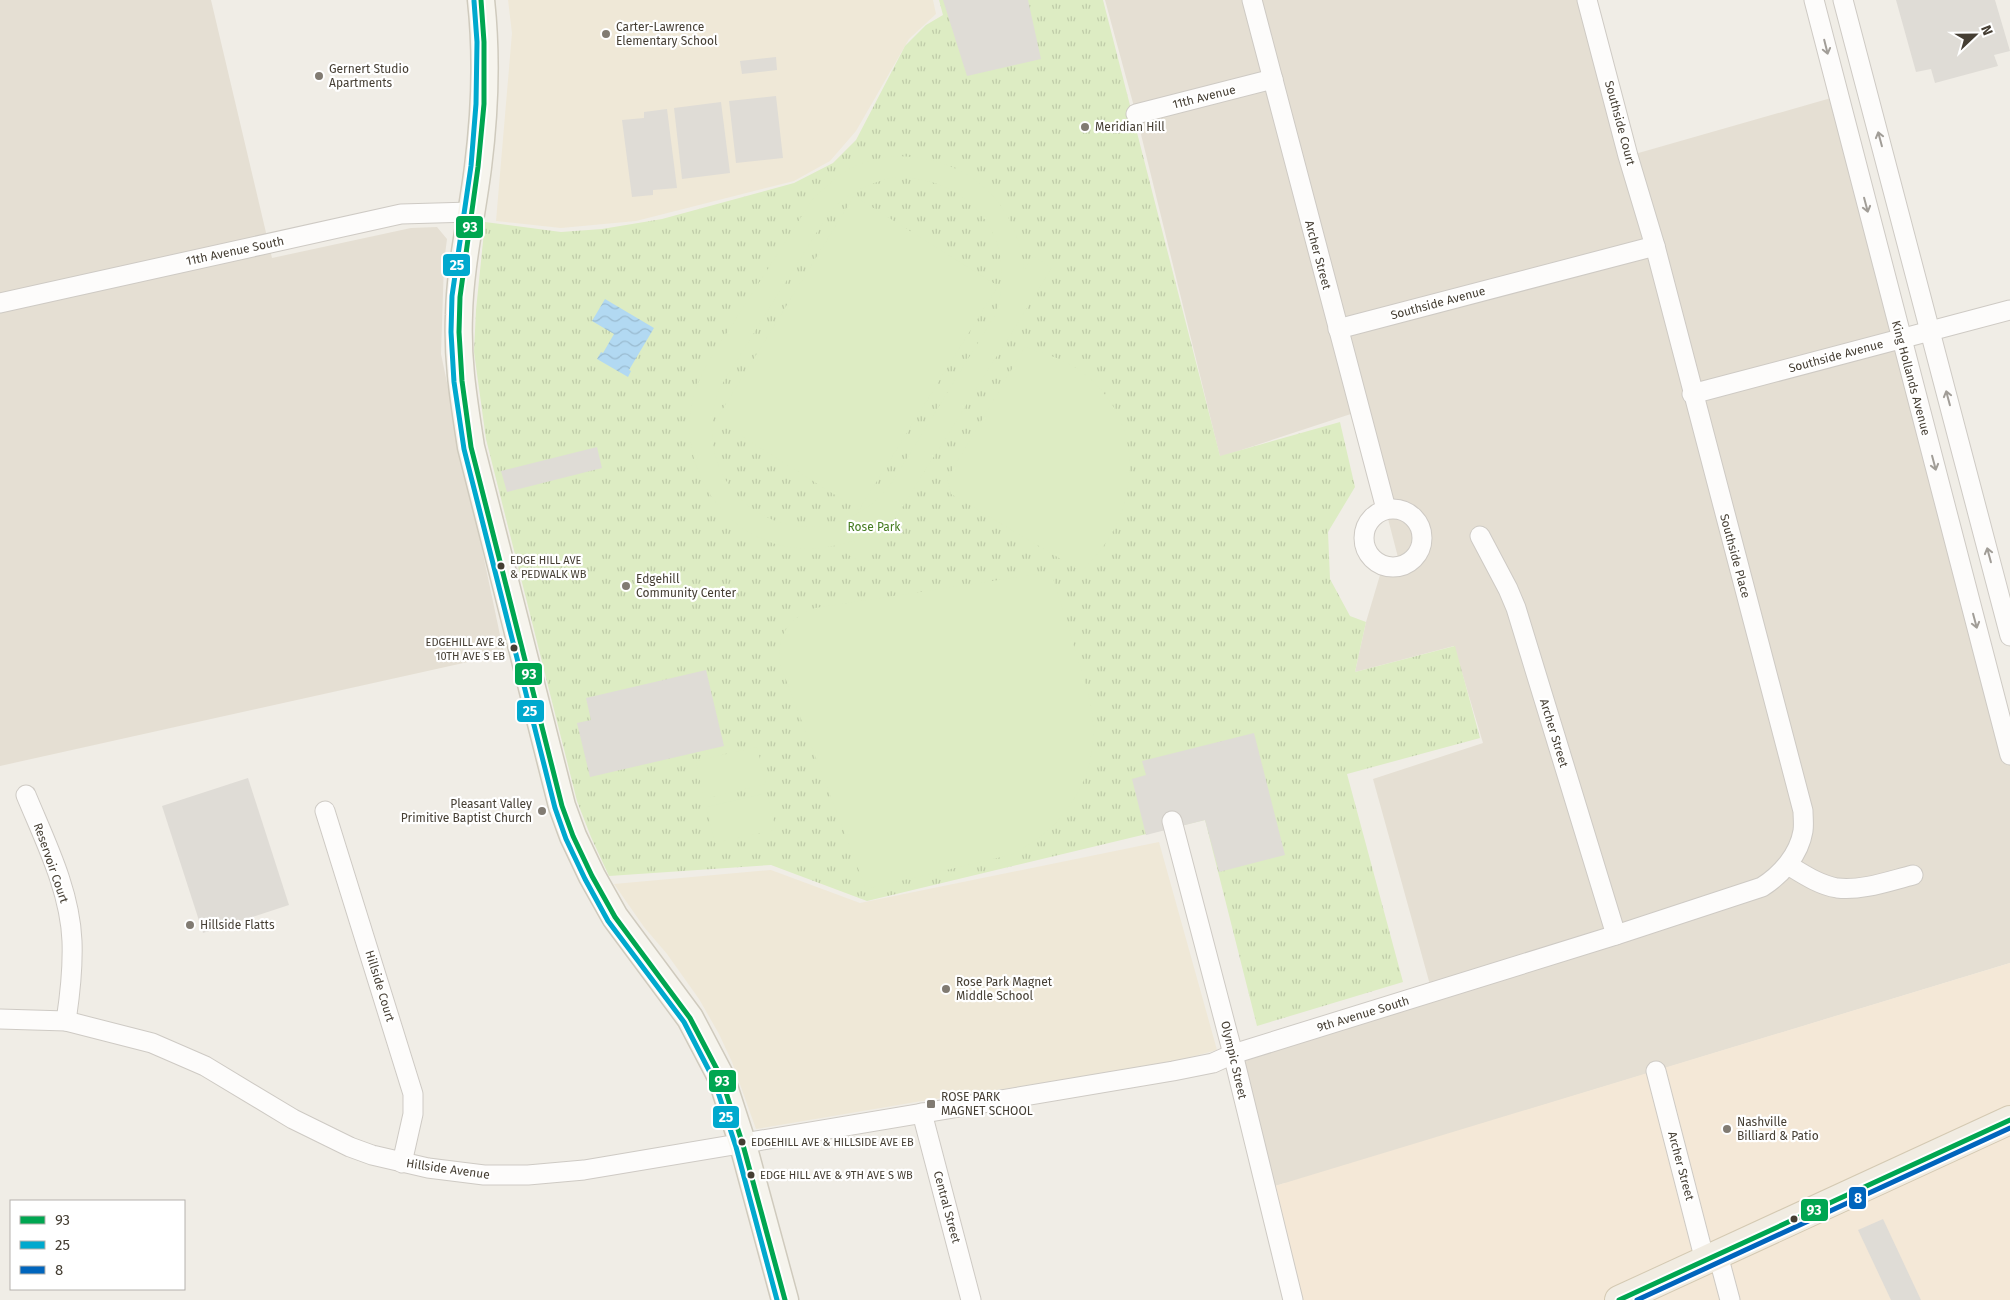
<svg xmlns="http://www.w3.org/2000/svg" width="2010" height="1300" font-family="'Fira Sans',sans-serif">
	<defs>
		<pattern id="grass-tufts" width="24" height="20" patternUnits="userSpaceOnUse" patternTransform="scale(1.25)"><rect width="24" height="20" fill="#ddecc3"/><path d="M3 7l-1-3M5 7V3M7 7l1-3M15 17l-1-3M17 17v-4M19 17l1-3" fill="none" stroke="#bfcba8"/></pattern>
		<pattern id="water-waves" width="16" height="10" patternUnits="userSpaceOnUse" patternTransform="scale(1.25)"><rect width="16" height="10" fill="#b2d9f2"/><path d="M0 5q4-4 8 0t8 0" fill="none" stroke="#9abbd0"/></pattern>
	</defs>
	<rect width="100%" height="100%" fill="#f0ede6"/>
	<g fill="#e5dfd3">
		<path d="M 0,0 L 211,0 L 272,258 L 411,228 L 437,227 L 447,239 L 444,262 L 441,354 L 504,654 L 0,766 Z"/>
		<path d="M 1105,0 L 1587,0 L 1628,156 L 1838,96 L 2010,755 L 2010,963 L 1416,1144 L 1441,1241 L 1285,1183 L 1265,1189 L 1233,1054 L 1432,992 L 1373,779 L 1483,743 L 1454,646 L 1355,672 L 1366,622 L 1383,565 L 1400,565 L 1360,411 L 1220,457 L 1136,114 Z"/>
	</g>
	<path fill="#f4e8d7" d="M 2010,963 L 2010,1300 L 1293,1300 L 1265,1189 Z"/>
	<g fill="#efe8d7">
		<path d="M 508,0 L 933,0 L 936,14 L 909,39 L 856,131 L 830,161 L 794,181 L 636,221 L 561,228 L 496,221 L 512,33 Z"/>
		<path d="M 1159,842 L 1217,1050 L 1158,1066 L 922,1101 L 756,1129 L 732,1062 L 719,1034 L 699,999 L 667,954 L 644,927 L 614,884 L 771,870 L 860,903 Z"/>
	</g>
	<path fill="url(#grass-tufts)" d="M 939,0 L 1103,0 L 1220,456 L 1340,422 L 1355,487 L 1328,532 L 1330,579 L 1350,616 L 1366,622 L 1355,672 L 1455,646 L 1480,738 L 1347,774 L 1403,982 L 1257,1026 L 1205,820 L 867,901 L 771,865 L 609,876 L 591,837 L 577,801 L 486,439 L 474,352 L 476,310 L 485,222 L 561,232 L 602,229 L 662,219 L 794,183 L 833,163 L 856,140 L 905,46 L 926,25 L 943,15 Z"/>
	<g fill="#ddecc3" fill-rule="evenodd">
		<path d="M 896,156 C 966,157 1017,199 1024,270 L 1034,256 L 1052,268 L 866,565 L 847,554 L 856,540 C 837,546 819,550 800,548 C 727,544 676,469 693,399 C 696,387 701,375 707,364 L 814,197 L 842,173 L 859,164 L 877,159 ZM 897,177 C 975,178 1020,242 995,315 L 893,481 C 820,580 679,505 719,389 L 830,211 C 850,192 870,182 897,177 Z"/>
		<path d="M 854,196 L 998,286 L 859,510 L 716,420 Z"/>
		<path d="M 1025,347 C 1039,352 1054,356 1068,363 C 1149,409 1147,513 1081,571 L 951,494 L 947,479 Z"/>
		<path d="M 1051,572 C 1060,601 1069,630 1078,659 C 1084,680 1092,701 1093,722 C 1097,781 1062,831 1010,855 L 866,889 L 780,664 C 776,636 789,618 815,608 Z"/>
		<path d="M 757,747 L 766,784 L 704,799 L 696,761 Z"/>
		<path d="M 767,793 L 776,830 L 715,843 L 706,807 Z"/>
	</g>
	<g fill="#dfdcd6">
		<path d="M 943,0 L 1028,0 L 1041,59 L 967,76 Z"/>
		<path d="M 1896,0 L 1995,0 L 2010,51 L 1994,55 L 1998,66 L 1935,83 L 1931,69 L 1916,72 Z"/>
		<path d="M 776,57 L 777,70 L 742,74 L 740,61 Z"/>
		<path d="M 776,96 L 783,158 L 736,163 L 729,101 Z"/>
		<path d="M 721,102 L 730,173 L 682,179 L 674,108 Z"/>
		<path d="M 667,109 L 677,188 L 653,190 L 653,195 L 632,197 L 622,120 L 644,118 L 644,112 Z"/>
		<path d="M 597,447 L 602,468 L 507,492 L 501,471 Z"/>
		<path d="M 706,670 L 724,746 L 590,777 L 577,723 L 591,720 L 586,698 Z"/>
		<path d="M 1254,733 L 1285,855 L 1219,872 L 1205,820 L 1146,835 L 1132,779 L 1146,775 L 1142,761 Z"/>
		<path d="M 248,778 L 289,905 L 203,933 L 162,806 Z"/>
		<path d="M 1883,1219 L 1921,1300 L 1891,1300 L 1858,1230 Z"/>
	</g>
	<path fill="url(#water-waves)" d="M 605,299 L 654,328 L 629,370 L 631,371 L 628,377 L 597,359 L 601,352 L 603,353 L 614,334 L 592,321 Z"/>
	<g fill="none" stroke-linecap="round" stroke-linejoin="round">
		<defs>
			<g id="street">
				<path d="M 1252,0 L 1386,509"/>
				<path d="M 1814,0 L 2010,755"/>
				<path d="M 1843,0 L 2010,636"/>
				<path d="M 1136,114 L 1273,79"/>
				<path d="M 0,303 L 401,214 L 471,212"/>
				<path d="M 1338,329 L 1655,246"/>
				<path d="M 1692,394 L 2010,310"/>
				<circle cx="1393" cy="538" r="29"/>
				<path d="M 1480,536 L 1508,589 L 1516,608 L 1616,935"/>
				<path d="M 26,795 C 45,841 70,890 72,941 C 73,968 70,995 66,1021"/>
				<path d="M 325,811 L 413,1094 L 413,1114 L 402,1163"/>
				<path d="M 1172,821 L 1233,1054 L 1293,1300"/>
				<path d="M 1788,865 C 1803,874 1819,885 1837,888 C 1862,891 1889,881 1913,875"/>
				<path d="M 0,1019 L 66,1021 L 152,1043 L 205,1066 L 293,1119 L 350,1147 L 372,1155 L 428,1168 L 484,1175 L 528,1175 L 584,1170 L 1173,1071 L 1213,1063 L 1233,1054 L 1616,935 L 1762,887 C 1781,875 1799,855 1803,831 C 1804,824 1803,817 1803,811 L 1655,246 L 1628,156 L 1587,0"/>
				<path d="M 1656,1071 L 1705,1261"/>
				<path d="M 922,1113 L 971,1300"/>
				<path d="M 1718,1255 L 1730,1300"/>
			</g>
			<path id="secondary" d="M 481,0 C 487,55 485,112 478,167 C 472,216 460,266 459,315 C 457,362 464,401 471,447 L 562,806 L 573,836 L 592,876 L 615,917 L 690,1018 L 721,1077 L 743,1145 L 785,1300"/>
			<path id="primary" d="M 1619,1300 L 2010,1120"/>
		</defs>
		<use href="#street" stroke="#cecac4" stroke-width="21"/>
		<use href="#secondary" stroke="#cfcabd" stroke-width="29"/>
		<use href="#primary" stroke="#d4c9b2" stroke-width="30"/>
		<use href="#street" stroke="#fdfcfb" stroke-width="19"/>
		<use href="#secondary" stroke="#f6f4ed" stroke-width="26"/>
		<use href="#primary" stroke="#f1ece2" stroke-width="28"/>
		<defs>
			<g id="bus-1">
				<path d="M 481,0 L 484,42 L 484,104 L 478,167 L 460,297 L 459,332 L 462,381 L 471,447 L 562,806 L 573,836 L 592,876 L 615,917 L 690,1018 L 721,1077 L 743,1145 L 785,1300"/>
				<path d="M 1619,1300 L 2010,1120"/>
			</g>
			<path id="bus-2" d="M 474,1 L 477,42 L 476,104 L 471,166 L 452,296 L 451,332 L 454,382 L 464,449 L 555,808 L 566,839 L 585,879 L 608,921 L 684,1022 L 714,1080 L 736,1147 L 777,1300"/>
			<path id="bus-3" d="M 1637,1300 L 2010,1128"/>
		</defs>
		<use href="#bus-1" stroke="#fff" stroke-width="9"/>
		<use href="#bus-2" stroke="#fff" stroke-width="9"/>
		<use href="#bus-3" stroke="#fff" stroke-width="9"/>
		<use href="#bus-1" stroke="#00a651" stroke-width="5"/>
		<use href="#bus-2" stroke="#00a9ce" stroke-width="5"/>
		<use href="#bus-3" stroke="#0065bd" stroke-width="5"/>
	</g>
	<defs><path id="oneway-shaft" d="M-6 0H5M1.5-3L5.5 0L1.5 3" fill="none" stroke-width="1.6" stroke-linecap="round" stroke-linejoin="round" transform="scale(1.25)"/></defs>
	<g stroke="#a19d97">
		<use href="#oneway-shaft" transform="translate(1826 47) rotate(76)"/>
		<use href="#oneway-shaft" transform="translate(1880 139) rotate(-105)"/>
		<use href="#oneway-shaft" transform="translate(1866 205) rotate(75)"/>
		<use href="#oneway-shaft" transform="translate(1948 398) rotate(-105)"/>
		<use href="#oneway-shaft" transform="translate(1934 463) rotate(75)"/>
		<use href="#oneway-shaft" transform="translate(1989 555) rotate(-105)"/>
		<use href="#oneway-shaft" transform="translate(1975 621) rotate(75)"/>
	</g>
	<g fill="#817b72" stroke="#fff" stroke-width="2">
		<circle cx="606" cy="34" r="5"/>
		<circle cx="319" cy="76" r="5"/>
		<circle cx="1085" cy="127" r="5"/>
		<circle cx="626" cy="586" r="5"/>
		<circle cx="542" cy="811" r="5"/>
		<circle cx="190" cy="925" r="5"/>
		<circle cx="946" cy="989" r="5"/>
		<rect x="926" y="1099" width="10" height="10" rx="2.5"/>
		<circle cx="1727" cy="1129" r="5"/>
	</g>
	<g fill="#453e33" stroke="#fff" stroke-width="2">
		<circle cx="501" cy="566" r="4.5"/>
		<circle cx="514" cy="648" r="4.5"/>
		<circle cx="742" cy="1142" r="4.5"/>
		<circle cx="751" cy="1175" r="4.5"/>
		<circle cx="1794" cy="1219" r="4.5"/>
	</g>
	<g text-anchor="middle" stroke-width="4.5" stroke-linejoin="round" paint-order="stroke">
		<g font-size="11" fill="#453e33" stroke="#fff" text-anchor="start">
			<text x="510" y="564">EDGE HILL AVE<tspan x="510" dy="14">&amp; PEDWALK WB</tspan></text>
			<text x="505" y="646" text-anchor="end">EDGEHILL AVE &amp;<tspan x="505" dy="14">10TH AVE S EB</tspan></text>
			<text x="751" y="1146">EDGEHILL AVE &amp; HILLSIDE AVE EB</text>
			<text x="760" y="1179">EDGE HILL AVE &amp; 9TH AVE S WB</text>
		</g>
		<g font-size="12" fill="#453e33" stroke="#fff" text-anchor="start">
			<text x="616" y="31">Carter-Lawrence<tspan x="616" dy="14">Elementary School</tspan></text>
			<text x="329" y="73">Gernert Studio<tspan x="329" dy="14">Apartments</tspan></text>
			<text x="1095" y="131">Meridian Hill</text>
			<text x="636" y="583">Edgehill<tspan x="636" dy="14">Community Center</tspan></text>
			<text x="532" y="808" text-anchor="end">Pleasant Valley<tspan x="532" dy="14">Primitive Baptist Church</tspan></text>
			<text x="200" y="929">Hillside Flatts</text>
			<text x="956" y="986">Rose Park Magnet<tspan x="956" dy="14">Middle School</tspan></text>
			<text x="941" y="1101">ROSE PARK<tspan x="941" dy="14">MAGNET SCHOOL</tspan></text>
			<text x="1737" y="1126">Nashville<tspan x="1737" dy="14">Billiard &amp; Patio</tspan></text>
		</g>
		<g font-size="12" fill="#453e33" stroke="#fff">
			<text transform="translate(1204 97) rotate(-14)" y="4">11th Avenue</text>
			<text transform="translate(1620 123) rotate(75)" y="4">Southside Court</text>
			<text transform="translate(235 251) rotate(-12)" y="4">11th Avenue South</text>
			<text transform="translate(1318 255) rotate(75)" y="4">Archer Street</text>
			<text transform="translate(1438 303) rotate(-15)" y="4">Southside Avenue</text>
			<text transform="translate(1836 356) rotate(-15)" y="4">Southside Avenue</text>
			<text transform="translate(1911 378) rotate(75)" y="4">King Hollands Avenue</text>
			<text transform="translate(1735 556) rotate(75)" y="4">Southside Place</text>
			<text transform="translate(1554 733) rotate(73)" y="4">Archer Street</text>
			<text transform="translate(51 863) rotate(71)" y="4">Reservoir Court</text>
			<text transform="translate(380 986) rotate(73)" y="4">Hillside Court</text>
			<text transform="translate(1363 1014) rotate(-17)" y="4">9th Avenue South</text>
			<text transform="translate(1234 1060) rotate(77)" y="4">Olympic Street</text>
			<text transform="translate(1681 1166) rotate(75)" y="4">Archer Street</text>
			<text transform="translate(448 1169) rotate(8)" y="4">Hillside Avenue</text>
			<text transform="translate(947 1207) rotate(75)" y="4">Central Street</text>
		</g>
		<g font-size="12" fill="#457c21" stroke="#fff">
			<text x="874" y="531">Rose Park</text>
		</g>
	</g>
	<g stroke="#fff" stroke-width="2">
		<rect x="455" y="215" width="29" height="24" rx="5" fill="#00a651"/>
		<rect x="442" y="253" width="29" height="24" rx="5" fill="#00a9ce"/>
		<rect x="514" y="662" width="29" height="24" rx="5" fill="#00a651"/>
		<rect x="516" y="699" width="29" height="24" rx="5" fill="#00a9ce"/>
		<rect x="708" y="1069" width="29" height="24" rx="5" fill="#00a651"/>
		<rect x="712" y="1105" width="28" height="24" rx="5" fill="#00a9ce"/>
		<rect x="1848" y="1186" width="19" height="24" rx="5" fill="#0065bd"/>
		<rect x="1800" y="1198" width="29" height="24" rx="5" fill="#00a651"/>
	</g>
	<g font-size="14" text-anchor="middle" font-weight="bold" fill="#fff">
		<text x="470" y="232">93</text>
		<text x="457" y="270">25</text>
		<text x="529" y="679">93</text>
		<text x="530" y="716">25</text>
		<text x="722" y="1086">93</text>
		<text x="726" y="1122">25</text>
		<text x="1858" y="1203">8</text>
		<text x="1814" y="1215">93</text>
	</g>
	<rect x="10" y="1200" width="175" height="90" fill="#ffffff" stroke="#b5b2ad"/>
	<rect x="20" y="1216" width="25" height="8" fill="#00a651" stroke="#b5b2ad"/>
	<text x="55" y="1225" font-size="15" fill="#453e33">93</text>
	<rect x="20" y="1241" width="25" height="8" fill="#00a9ce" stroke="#b5b2ad"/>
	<text x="55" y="1250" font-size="15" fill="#453e33">25</text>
	<rect x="20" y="1266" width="25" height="8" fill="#0065bd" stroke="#b5b2ad"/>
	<text x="55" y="1275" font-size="15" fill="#453e33">8</text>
	<g transform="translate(1975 35) rotate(68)" stroke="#ffffff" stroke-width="4" paint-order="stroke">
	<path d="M0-4L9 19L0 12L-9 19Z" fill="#453e33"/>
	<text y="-8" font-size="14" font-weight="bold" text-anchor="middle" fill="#453e33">N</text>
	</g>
</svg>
